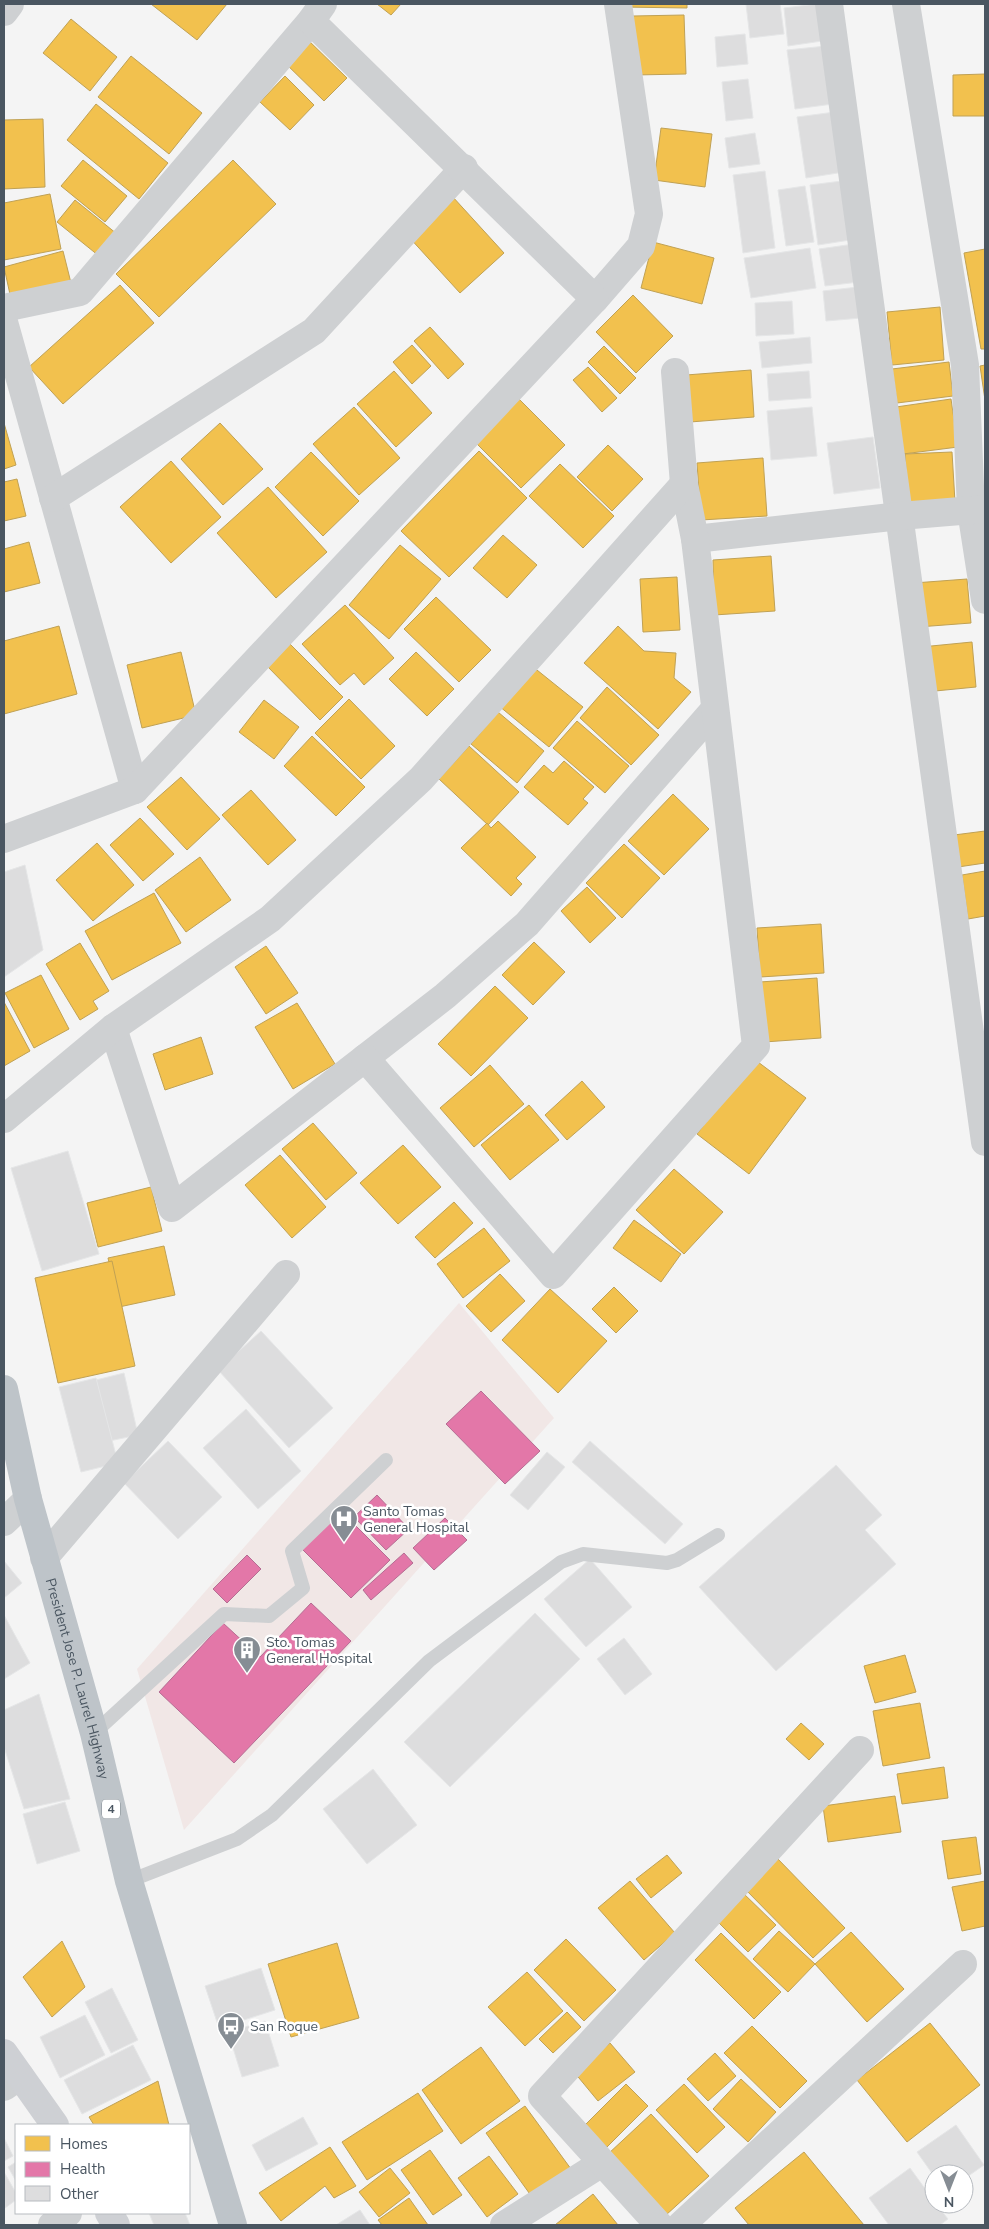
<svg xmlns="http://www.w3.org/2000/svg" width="989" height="2229" font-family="'Nunito Sans',sans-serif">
	<rect width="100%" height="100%" fill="#f4f4f4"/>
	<path fill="#f1e7e6" d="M 459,1303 L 554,1418 L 184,1830 L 137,1669 Z"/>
	<g fill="#f2c14e" stroke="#c0a154">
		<path d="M 151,4 L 227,4 L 197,40 Z"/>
		<path d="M 377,4 L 401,4 L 391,15 Z"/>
		<path d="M 622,4 L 687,4 L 687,8 L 622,7 Z"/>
		<path d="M 684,15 L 686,74 L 634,75 L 633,16 Z"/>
		<path d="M 71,19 L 117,57 L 90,91 L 43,53 Z"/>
		<path d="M 305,37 L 347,78 L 324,101 L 282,60 Z"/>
		<path d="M 131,56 L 202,113 L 169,154 L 98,97 Z"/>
		<path d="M 985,74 L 985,116 L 953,116 L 953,75 Z"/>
		<path d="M 285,76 L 314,105 L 290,130 L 260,102 Z"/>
		<path d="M 96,104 L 168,163 L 139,199 L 67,140 Z"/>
		<path d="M 43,119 L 45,187 L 4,189 L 4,120 Z"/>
		<path d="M 661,128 L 712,134 L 705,187 L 654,180 Z"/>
		<path d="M 83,160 L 127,196 L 105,222 L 61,186 Z"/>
		<path d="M 233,160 L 276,204 L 159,317 L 116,274 Z"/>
		<path d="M 50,194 L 61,249 L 4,260 L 4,203 Z"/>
		<path d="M 452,196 L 504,253 L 460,293 L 408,236 Z"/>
		<path d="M 75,200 L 117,234 L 99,256 L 57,222 Z"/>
		<path d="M 653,242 L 714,258 L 702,304 L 641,288 Z"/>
		<path d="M 985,249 L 985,349 L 981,349 L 964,253 Z"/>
		<path d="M 63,251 L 71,283 L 11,299 L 4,267 Z"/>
		<path d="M 120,285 L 154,323 L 63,404 L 29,367 Z"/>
		<path d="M 633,295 L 673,336 L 636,373 L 596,332 Z"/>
		<path d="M 940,307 L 944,360 L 892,365 L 887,312 Z"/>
		<path d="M 430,327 L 464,364 L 448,379 L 414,341 Z"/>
		<path d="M 412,345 L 431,366 L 412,384 L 393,362 Z"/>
		<path d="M 604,346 L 636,378 L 620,394 L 588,362 Z"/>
		<path d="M 949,362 L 953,396 L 897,403 L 892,369 Z"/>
		<path d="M 985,365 L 985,400 L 980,366 Z"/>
		<path d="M 588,367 L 617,398 L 602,412 L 573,380 Z"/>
		<path d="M 751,370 L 754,417 L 690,422 L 686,375 Z"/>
		<path d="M 394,371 L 432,413 L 396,447 L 357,404 Z"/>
		<path d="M 519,399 L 565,445 L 521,488 L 475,442 Z"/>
		<path d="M 951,399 L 958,447 L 903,454 L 896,407 Z"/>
		<path d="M 354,407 L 400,458 L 359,495 L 313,444 Z"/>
		<path d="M 4,423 L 16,465 L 4,469 Z"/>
		<path d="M 220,423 L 263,469 L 223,505 L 181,459 Z"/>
		<path d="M 608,445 L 643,479 L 612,511 L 577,477 Z"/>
		<path d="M 479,451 L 527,498 L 449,577 L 401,531 Z"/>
		<path d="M 311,452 L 359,501 L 323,536 L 275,487 Z"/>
		<path d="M 952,452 L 955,502 L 908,505 L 905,454 Z"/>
		<path d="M 763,458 L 767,516 L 701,520 L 697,463 Z"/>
		<path d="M 171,461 L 221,517 L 171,563 L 120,507 Z"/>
		<path d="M 560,464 L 614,516 L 583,548 L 529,496 Z"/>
		<path d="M 17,479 L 26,516 L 4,521 L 4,482 Z"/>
		<path d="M 268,487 L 327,552 L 276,598 L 217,533 Z"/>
		<path d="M 503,535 L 537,565 L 507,598 L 473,568 Z"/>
		<path d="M 29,542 L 40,583 L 4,592 L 4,549 Z"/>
		<path d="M 400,545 L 441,579 L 389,639 L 349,605 Z"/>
		<path d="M 771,556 L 775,611 L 714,615 L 713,560 Z"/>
		<path d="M 677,577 L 680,630 L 643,632 L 640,579 Z"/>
		<path d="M 967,579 L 971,623 L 918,627 L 914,583 Z"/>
		<path d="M 436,597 L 491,650 L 459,682 L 404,629 Z"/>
		<path d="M 345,605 L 394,658 L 364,685 L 354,673 L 340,685 L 302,644 Z"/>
		<path d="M 59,626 L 77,694 L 4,714 L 4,641 Z"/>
		<path d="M 618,626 L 644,651 L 676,653 L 674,678 L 691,692 L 658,729 L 584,663 Z"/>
		<path d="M 288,642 L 343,697 L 320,720 L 265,664 Z"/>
		<path d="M 972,642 L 976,687 L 925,692 L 921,647 Z"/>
		<path d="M 181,652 L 196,715 L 142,728 L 127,665 Z"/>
		<path d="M 416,652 L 454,689 L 427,716 L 389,679 Z"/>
		<path d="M 532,666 L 583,707 L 549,747 L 499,706 Z"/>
		<path d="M 607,687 L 659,735 L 631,765 L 580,718 Z"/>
		<path d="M 349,699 L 395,746 L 361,779 L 315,733 Z"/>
		<path d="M 264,700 L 299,727 L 274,759 L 239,732 Z"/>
		<path d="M 498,712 L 544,751 L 517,783 L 471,744 Z"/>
		<path d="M 577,721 L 629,766 L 605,793 L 553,748 Z"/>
		<path d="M 312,736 L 365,787 L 336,816 L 284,766 Z"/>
		<path d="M 469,746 L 519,792 L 488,825 L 439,779 Z"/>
		<path d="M 564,761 L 594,787 L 583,799 L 588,803 L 568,825 L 524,787 L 544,765 L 553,773 Z"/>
		<path d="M 181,777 L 220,819 L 187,850 L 147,807 Z"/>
		<path d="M 251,790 L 296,840 L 268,865 L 222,815 Z"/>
		<path d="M 673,794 L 709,829 L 664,875 L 628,841 Z"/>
		<path d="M 140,818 L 174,854 L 143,881 L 110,845 Z"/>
		<path d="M 498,821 L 536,857 L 516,878 L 522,884 L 511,896 L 461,848 L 487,823 L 491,828 Z"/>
		<path d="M 985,831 L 985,863 L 958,867 L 954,835 Z"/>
		<path d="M 97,843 L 134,885 L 93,921 L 56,880 Z"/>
		<path d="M 624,844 L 660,878 L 622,918 L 586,883 Z"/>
		<path d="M 200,857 L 231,900 L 186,932 L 155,890 Z"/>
		<path d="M 985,871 L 985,916 L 968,919 L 962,875 Z"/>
		<path d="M 587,887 L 616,918 L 590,943 L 561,911 Z"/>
		<path d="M 154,893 L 181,943 L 112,980 L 85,931 Z"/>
		<path d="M 821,924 L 824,973 L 760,977 L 757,928 Z"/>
		<path d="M 534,942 L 565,972 L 533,1005 L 502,975 Z"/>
		<path d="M 80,943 L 109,991 L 93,1001 L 98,1009 L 80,1020 L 46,964 Z"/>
		<path d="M 266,946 L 298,993 L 266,1014 L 235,967 Z"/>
		<path d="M 41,975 L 69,1029 L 34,1048 L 5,993 Z"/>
		<path d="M 817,978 L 821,1038 L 764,1042 L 760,982 Z"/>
		<path d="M 495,986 L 528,1018 L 471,1076 L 438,1044 Z"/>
		<path d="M 4,1002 L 30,1051 L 4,1066 Z"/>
		<path d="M 297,1003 L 335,1064 L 293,1089 L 255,1027 Z"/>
		<path d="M 201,1037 L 213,1074 L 165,1090 L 153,1054 Z"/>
		<path d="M 754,1059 L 806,1098 L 749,1174 L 697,1134 Z"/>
		<path d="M 490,1065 L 524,1104 L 474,1147 L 440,1108 Z"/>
		<path d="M 582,1081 L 605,1107 L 567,1140 L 545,1115 Z"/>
		<path d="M 529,1105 L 559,1140 L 510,1180 L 481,1145 Z"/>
		<path d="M 313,1123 L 357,1173 L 326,1200 L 282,1149 Z"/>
		<path d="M 403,1145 L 441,1187 L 398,1224 L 360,1183 Z"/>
		<path d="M 280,1155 L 326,1207 L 292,1238 L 245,1185 Z"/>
		<path d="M 674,1169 L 723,1212 L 684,1254 L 636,1210 Z"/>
		<path d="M 151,1187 L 162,1231 L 98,1247 L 87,1203 Z"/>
		<path d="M 454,1202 L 473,1223 L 435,1258 L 415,1237 Z"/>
		<path d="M 634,1220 L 681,1254 L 661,1282 L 613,1248 Z"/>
		<path d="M 484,1228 L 510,1261 L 463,1298 L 437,1264 Z"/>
		<path d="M 164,1246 L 175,1295 L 119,1307 L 108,1258 Z"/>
		<path d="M 112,1261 L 135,1366 L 58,1383 L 35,1278 Z"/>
		<path d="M 500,1274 L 525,1301 L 491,1332 L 466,1306 Z"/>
		<path d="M 614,1287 L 638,1311 L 616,1333 L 592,1309 Z"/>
		<path d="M 550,1289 L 607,1341 L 558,1393 L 502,1340 Z"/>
		<path d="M 905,1655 L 916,1692 L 875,1703 L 864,1666 Z"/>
		<path d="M 920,1703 L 930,1758 L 883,1766 L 873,1711 Z"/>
		<path d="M 801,1723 L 824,1744 L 809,1760 L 786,1739 Z"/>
		<path d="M 944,1767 L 948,1798 L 902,1804 L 897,1774 Z"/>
		<path d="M 895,1796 L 901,1832 L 828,1842 L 823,1806 Z"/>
		<path d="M 976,1837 L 981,1874 L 948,1879 L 942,1841 Z"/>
		<path d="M 667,1855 L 682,1873 L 651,1898 L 636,1879 Z"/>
		<path d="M 776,1857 L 845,1928 L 813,1958 L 744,1888 Z"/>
		<path d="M 630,1881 L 675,1933 L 644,1960 L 598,1908 Z"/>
		<path d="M 985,1881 L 985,1926 L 962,1931 L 952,1887 Z"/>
		<path d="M 742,1892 L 776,1925 L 748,1952 L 715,1919 Z"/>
		<path d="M 779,1931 L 815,1964 L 788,1992 L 753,1959 Z"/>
		<path d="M 851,1932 L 904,1989 L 867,2022 L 815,1964 Z"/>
		<path d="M 721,1933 L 781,1992 L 754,2019 L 695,1960 Z"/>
		<path d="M 566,1939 L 616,1990 L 584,2021 L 534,1970 Z"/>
		<path d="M 62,1941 L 85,1987 L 52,2017 L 23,1977 Z"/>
		<path d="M 337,1943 L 359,2018 L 291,2037 L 268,1964 Z"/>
		<path d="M 527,1972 L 563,2011 L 525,2046 L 488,2007 Z"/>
		<path d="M 567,2012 L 581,2027 L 553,2053 L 539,2039 Z"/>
		<path d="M 930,2023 L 980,2085 L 907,2142 L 857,2080 Z"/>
		<path d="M 752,2026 L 807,2081 L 780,2108 L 724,2053 Z"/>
		<path d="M 610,2043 L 635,2072 L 598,2101 L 574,2072 Z"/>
		<path d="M 481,2047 L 520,2101 L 461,2144 L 422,2090 Z"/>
		<path d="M 715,2053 L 736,2076 L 708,2101 L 687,2079 Z"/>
		<path d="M 741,2079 L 776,2112 L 748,2142 L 713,2109 Z"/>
		<path d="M 158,2081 L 169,2125 L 94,2125 L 89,2117 Z"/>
		<path d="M 626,2084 L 648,2106 L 607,2147 L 585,2125 Z"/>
		<path d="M 684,2084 L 725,2127 L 697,2153 L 656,2110 Z"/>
		<path d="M 418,2093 L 443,2131 L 367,2180 L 342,2142 Z"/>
		<path d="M 525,2106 L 571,2169 L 532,2197 L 486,2133 Z"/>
		<path d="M 651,2114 L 709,2176 L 666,2215 L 608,2154 Z"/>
		<path d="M 330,2147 L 356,2186 L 334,2198 L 325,2186 L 281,2221 L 259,2193 Z"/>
		<path d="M 430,2150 L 462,2195 L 433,2215 L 401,2170 Z"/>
		<path d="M 804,2152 L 864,2225 L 749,2225 L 735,2208 Z"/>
		<path d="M 489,2156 L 518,2194 L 487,2217 L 458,2178 Z"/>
		<path d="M 390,2168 L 410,2193 L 379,2217 L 359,2192 Z"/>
		<path d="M 593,2194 L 618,2225 L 555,2225 Z"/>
		<path d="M 409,2198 L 428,2225 L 382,2225 L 378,2220 Z"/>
	</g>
	<g fill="#e377a8" stroke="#b56d93">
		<path d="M 481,1391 L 540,1451 L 505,1484 L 446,1424 Z"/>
		<path d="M 377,1495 L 409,1529 L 386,1550 L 354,1517 Z"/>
		<path d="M 339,1509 L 390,1560 L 351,1598 L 300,1547 Z"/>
		<path d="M 445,1518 L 467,1540 L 434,1570 L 413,1548 Z"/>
		<path d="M 404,1553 L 413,1563 L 371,1600 L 363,1590 Z"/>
		<path d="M 247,1555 L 261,1569 L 227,1603 L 213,1589 Z"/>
		<path d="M 311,1603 L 351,1641 L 234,1763 L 159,1692 L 223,1623 L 260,1657 Z"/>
	</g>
	<g fill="#ddddde" stroke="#e5e6e7">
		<path d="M 746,4 L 780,4 L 784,34 L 750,38 Z"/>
		<path d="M 817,4 L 822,41 L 788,46 L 784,8 Z"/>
		<path d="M 745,34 L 748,64 L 717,67 L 715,37 Z"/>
		<path d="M 826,46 L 833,104 L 795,109 L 787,50 Z"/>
		<path d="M 748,79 L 753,118 L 726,121 L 722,82 Z"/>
		<path d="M 835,112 L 844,172 L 806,178 L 797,117 Z"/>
		<path d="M 755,133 L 760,164 L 729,168 L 725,138 Z"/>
		<path d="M 765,171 L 775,248 L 743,253 L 733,175 Z"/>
		<path d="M 842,181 L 850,240 L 818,245 L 810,185 Z"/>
		<path d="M 805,186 L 814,242 L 786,246 L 778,190 Z"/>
		<path d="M 854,244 L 859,282 L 825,286 L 819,249 Z"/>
		<path d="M 810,248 L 816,288 L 751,298 L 744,258 Z"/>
		<path d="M 858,287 L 861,318 L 826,321 L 823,291 Z"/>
		<path d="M 792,301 L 794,334 L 756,336 L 755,303 Z"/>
		<path d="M 810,337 L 812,363 L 762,368 L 759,342 Z"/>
		<path d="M 809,371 L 811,398 L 769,401 L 767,374 Z"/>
		<path d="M 812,407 L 817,456 L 771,460 L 767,411 Z"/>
		<path d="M 873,437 L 880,488 L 834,494 L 827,443 Z"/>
		<path d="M 25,865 L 43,950 L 4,977 L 4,872 Z"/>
		<path d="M 68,1151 L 99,1254 L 42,1271 L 11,1168 Z"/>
		<path d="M 261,1331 L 333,1408 L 289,1448 L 218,1370 Z"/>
		<path d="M 124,1373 L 138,1435 L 109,1441 L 96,1380 Z"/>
		<path d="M 96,1378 L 118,1463 L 81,1472 L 59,1387 Z"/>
		<path d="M 246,1409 L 301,1471 L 258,1509 L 203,1448 Z"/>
		<path d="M 168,1441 L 222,1497 L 178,1539 L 124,1483 Z"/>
		<path d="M 590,1441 L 683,1524 L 665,1544 L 572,1462 Z"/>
		<path d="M 547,1452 L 565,1467 L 528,1510 L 510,1495 Z"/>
		<path d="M 836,1465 L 882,1515 L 865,1530 L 896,1564 L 776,1671 L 699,1587 Z"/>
		<path d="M 590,1559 L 632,1607 L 586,1647 L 544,1599 Z"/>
		<path d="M 4,1561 L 22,1583 L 4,1598 Z"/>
		<path d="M 535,1613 L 580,1659 L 450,1787 L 404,1742 Z"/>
		<path d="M 4,1615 L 30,1663 L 4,1679 Z"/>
		<path d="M 624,1638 L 652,1674 L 625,1695 L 597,1659 Z"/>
		<path d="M 39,1694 L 70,1799 L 24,1809 L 4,1747 L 4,1710 Z"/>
		<path d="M 373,1769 L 417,1825 L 367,1864 L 323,1809 Z"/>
		<path d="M 65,1802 L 80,1851 L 37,1864 L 23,1814 Z"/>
		<path d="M 261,1968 L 275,2010 L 219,2028 L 205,1986 Z"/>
		<path d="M 112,1988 L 138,2040 L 111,2053 L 85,2002 Z"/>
		<path d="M 85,2015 L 105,2055 L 60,2078 L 40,2037 Z"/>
		<path d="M 265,2021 L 279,2066 L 242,2077 L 228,2032 Z"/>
		<path d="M 133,2045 L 151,2080 L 82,2114 L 64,2080 Z"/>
		<path d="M 303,2117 L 318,2144 L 266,2171 L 252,2145 Z"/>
		<path d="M 956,2125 L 984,2165 L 964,2179 L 964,2174 L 934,2174 L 934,2176 L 917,2152 Z"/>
		<path d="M 4,2138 L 13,2156 L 4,2161 Z"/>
		<path d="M 16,2162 L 16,2181 L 8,2167 Z"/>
		<path d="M 910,2168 L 934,2201 L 934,2204 L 936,2204 L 948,2219 L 940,2225 L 889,2225 L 869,2198 Z"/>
		<path d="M 4,2172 L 16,2193 L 16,2200 L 5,2208 Z"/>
		<path d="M 360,2210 L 370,2225 L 336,2225 Z"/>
		<path d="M 149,2213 L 185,2213 L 190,2225 L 154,2225 Z"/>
	</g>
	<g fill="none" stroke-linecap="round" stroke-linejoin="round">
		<g stroke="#ced0d2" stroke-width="14">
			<path d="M 94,1733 L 224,1614 L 269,1616 L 303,1588 L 292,1551 L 386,1460"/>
			<path d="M 129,1881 L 237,1839 L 272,1815 L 429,1661 L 561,1562 L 583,1554 L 667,1563 L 677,1560 L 718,1535"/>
		</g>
		<g stroke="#ced0d2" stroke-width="28">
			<path d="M 829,4 L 985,1142"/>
			<path d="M 906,4 L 965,365 L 971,510 L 985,600"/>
			<path d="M 4,12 L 10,4"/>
			<path d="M 595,299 L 641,246 L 649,214 L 618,4"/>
			<path d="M 4,308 L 80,292 L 311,21 L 323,4"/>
			<path d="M 4,322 L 135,790"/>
			<path d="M 53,498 L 314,331 L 464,168"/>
			<path d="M 695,539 L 900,516 L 985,509"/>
			<path d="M 4,839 L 135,790 L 595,299 L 311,21"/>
			<path d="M 113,1028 L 172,1208 L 445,996 L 527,924 L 715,709"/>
			<path d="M 365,1058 L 553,1275 L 756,1046 L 695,539 L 684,484 L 675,372"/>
			<path d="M 4,1119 L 113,1028 L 270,919 L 421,779 L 684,484"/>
			<path d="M 4,1522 L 28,1499"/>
			<path d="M 44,1558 L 286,1274"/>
			<path d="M 4,2087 L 20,2076"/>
			<path d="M 52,2225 L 68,2213"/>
			<path d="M 504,2225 L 602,2163"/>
			<path d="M 659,2225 L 542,2096 L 860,1750"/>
			<path d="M 681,2225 L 963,1964"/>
		</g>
		<g stroke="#ced0d4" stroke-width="28">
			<path d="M 4,2053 L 55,2125"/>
			<path d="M 109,2213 L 116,2225"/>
		</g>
		<path stroke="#bec4c9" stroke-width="28" id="s1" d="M 4,1389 L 28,1499 L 94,1733 L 129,1881 L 233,2225"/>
	</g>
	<defs>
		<symbol id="hospital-pin" viewBox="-11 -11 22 30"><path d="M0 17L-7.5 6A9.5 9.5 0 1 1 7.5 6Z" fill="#868d94" stroke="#fff"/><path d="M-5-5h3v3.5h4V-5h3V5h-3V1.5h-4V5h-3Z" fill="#fff"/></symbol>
		<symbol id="building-pin" viewBox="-11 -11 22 30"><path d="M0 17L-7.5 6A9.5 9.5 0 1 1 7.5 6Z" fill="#868d94" stroke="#fff"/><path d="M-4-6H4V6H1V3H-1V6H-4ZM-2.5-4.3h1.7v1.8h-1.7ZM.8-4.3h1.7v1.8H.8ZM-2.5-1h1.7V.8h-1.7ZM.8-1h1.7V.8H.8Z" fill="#fff"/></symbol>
		<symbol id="bus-pin" viewBox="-11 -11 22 30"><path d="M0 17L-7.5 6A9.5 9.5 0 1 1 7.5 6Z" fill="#868d94" stroke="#fff"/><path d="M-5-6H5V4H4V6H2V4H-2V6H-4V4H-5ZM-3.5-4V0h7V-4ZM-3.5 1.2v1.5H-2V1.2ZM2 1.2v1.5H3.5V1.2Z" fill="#fff"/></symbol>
	</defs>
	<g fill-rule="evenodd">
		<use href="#hospital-pin" x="328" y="1503" width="32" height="43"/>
		<use href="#building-pin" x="231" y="1634" width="32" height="43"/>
		<use href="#bus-pin" x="215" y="2010" width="32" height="43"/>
	</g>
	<g text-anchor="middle" stroke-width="5" stroke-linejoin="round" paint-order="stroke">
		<rect fill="#fff" stroke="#808990" stroke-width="1" x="102" y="1799.5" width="18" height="19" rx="4"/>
		<g font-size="12" font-weight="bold" fill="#4a5661">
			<text x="111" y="1813">4</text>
		</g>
		<g font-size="14" fill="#4a5661" stroke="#fff" text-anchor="start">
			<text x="363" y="1516">Santo Tomas<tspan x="363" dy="16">General Hospital</tspan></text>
			<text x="266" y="1647">Sto. Tomas<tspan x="266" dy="16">General Hospital</tspan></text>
			<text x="250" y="2031">San Roque</text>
		</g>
		<g font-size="14" fill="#4a5661" stroke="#fff">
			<text dy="5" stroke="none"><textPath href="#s1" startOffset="299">President Jose P. Laurel Highway</textPath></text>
		</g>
	</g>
	<rect width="989" height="2229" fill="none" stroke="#4a5661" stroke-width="10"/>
	<rect x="15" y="2124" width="175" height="90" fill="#ffffff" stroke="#b7bbc0"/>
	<rect x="25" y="2136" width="25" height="15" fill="#f2c14e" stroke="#b7bbc0"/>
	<text x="60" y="2149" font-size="15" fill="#4a5661">Homes</text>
	<rect x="25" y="2162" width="25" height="15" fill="#e377a8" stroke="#b7bbc0"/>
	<text x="60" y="2174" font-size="15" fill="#4a5661">Health</text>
	<rect x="25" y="2186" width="25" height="15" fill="#ddddde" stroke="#b7bbc0"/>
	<text x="60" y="2199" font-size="15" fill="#4a5661">Other</text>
	<g transform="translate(949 2189) rotate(180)"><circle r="24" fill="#ffffff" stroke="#b7bbc0"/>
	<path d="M0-4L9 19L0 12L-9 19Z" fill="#868d94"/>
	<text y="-8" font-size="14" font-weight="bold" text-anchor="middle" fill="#4a5661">N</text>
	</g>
</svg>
